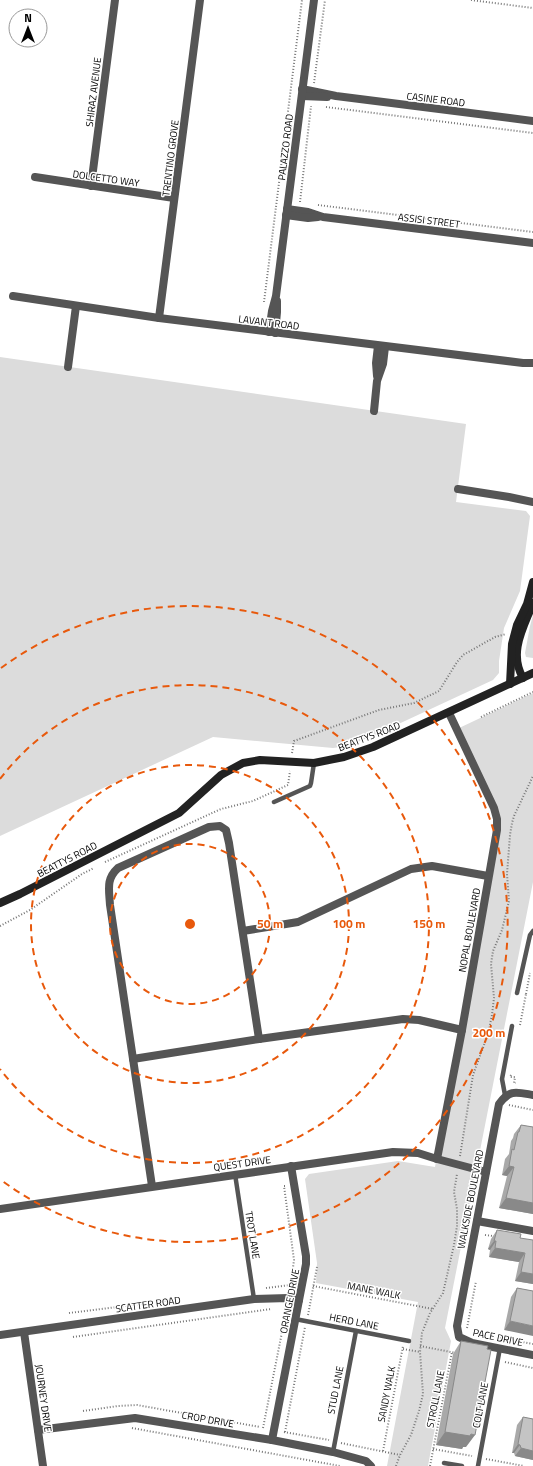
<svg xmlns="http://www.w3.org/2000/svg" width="533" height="1466" font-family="'Titillium Web',sans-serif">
	<rect width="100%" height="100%" fill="#fff"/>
	<g fill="#dcdcdc">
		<path d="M 0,357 L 466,424 L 456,502 L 526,511 L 530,516 L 520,591 L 504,628 L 499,661 L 499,673 L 493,680 L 377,734 L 348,746 L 333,748 L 213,737 L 0,836 Z"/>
		<path d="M 533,615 L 533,658 L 526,657 L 525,653 L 530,626 Z"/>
		<path d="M 533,693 L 533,882 L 445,1328 L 451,1341 L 428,1466 L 387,1466 L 418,1302 L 316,1283 L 317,1263 L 305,1179 L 309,1174 L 398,1161 L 435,1167 L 497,819 L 457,729 Z"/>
	</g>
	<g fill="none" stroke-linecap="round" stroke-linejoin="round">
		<g stroke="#777" stroke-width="2" stroke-dasharray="1 2" stroke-linecap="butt">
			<path d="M 471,0 L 533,8"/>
			<path d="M 314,83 L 325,0"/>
			<path d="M 326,107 L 533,133"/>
			<path d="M 300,202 L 311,106"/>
			<path d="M 318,205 L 533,232"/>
			<path d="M 264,302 L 302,0"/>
			<path d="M 481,717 L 533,692"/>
			<path d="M 292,753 L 294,741 L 379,710 L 414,703 L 439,691 L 457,662 L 463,655 L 495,637 L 506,634"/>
			<path d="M 105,862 L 221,809 L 253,801 L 288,785 L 290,771"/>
			<path d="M 0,926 L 30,910 L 82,874 L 94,868"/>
			<path d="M 526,994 L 530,973"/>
			<path d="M 520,1025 L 526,994 L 525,994"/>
			<path d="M 511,1075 L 510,1077 L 515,1077 L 514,1083 L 516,1083"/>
			<path d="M 509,1105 L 533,1110"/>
			<path d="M 460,1156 L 473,1075 L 488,1034 L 492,1015 L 494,998 L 491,964 L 493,951 L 502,930 L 509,901 L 507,874 L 510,835 L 512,823 L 514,816 L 533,776"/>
			<path d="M 285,1186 L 284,1186 L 294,1260 L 290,1289"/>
			<path d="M 485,1235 L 493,1236"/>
			<path d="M 313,1286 L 433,1309"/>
			<path d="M 266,1288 L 291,1285"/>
			<path d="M 69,1313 L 173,1300"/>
			<path d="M 308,1315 L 317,1267"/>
			<path d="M 467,1328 L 476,1281"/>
			<path d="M 491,1336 L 533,1344"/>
			<path d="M 73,1337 L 271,1309"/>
			<path d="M 420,1346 L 456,1353"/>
			<path d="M 403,1349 L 420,1352"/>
			<path d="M 505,1362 L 533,1368"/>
			<path d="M 83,1411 L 118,1406 L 137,1405 L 260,1427"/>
			<path d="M 132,1428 L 340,1466"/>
			<path d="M 263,1428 L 287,1307"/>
			<path d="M 284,1432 L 329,1440"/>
			<path d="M 285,1432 L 305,1327"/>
			<path d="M 341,1443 L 400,1455"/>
			<path d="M 433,1449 L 472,1456"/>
			<path d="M 383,1451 L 403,1346"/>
			<path d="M 486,1459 L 524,1466"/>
			<path d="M 396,1466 L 400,1455 L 411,1435 L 419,1411 L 423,1394 L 420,1352 L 422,1333 L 430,1313 L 443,1293 L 454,1245 L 457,1226 L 457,1209 L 454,1192 L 457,1174"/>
			<path d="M 430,1466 L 452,1352"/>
		</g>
		<g stroke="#555" stroke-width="4.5">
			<path d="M 274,802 L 310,786 L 311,783 L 314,763"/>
			<path d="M 517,993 L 530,935 L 533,931"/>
			<path d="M 505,1095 L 502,1079 L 512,1026"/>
			<path d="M 235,1174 L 254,1299"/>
			<path d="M 295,1319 L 409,1341"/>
			<path d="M 333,1452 L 356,1331"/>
			<path d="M 444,1463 L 462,1466"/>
			<path d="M 478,1466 L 500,1348"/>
		</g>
		<g stroke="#555" stroke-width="8">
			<path d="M 302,89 L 336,96 L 533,121"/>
			<path d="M 302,96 L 327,97"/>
			<path d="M 35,177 L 174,198"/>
			<path d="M 91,186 L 115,0"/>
			<path d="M 287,209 L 308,212 L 323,217 L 533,243"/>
			<path d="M 286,215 L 308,218 L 318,217"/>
			<path d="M 13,296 L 159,318 L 523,363 L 533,363"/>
			<path d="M 159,318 L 200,0"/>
			<path d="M 269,332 L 272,311 L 276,296 L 314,0"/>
			<path d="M 275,333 L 277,312 L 277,301"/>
			<path d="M 68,367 L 76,306"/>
			<path d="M 377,376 L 376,363 L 378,346"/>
			<path d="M 374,411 L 377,381 L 383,364 L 385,347"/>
			<path d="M 458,489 L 509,497 L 533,502"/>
			<path d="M 243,931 L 298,922 L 411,869 L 432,866 L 488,876"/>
			<path d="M 133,1059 L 259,1039 L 403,1019 L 419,1020 L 462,1030"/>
			<path d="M 533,1095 C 516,1092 510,1089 499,1104 L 457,1326 L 459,1337 L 472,1343 L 533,1355"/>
			<path d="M 437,1159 L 462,1030 L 497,830 L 497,819 L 494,808 L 449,713"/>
			<path d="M 152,1186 L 110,905 C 109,889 106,879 118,868 L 209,827 L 220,826 L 226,830 L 229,843 L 259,1039"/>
			<path d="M 0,1209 L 393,1152 L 418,1153 L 437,1159 L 486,1172"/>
			<path d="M 477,1221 L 533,1231"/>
			<path d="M 24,1332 L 43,1466"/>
			<path d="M 0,1335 L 254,1299 L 288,1298 L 299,1300"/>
			<path d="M 38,1430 L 135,1418 L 272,1440 L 333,1452 L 366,1461 L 371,1466"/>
			<path d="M 272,1440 L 306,1264 L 306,1256 L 291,1166"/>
		</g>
		<g stroke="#222" stroke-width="8">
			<path d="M 523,678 C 508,652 524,627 533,603"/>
			<path d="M 510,684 L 512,644 L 517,625 L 527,604 L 533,582"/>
			<path d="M 0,903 L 20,894 L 179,813 L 221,775 L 243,763 L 260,760 L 314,763 L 344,757 L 373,747 L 533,673"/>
		</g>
	</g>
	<g fill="#a9a9a9">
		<path d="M 521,1125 L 533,1127 L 533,1214 L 499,1208 L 507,1176 L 502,1175 L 505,1159 L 509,1154 L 511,1141 L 513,1138 L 514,1134 Z"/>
		<path d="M 497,1230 L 520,1238 L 533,1284 L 515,1281 L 519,1262 L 489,1257 L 490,1250 L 488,1249 L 491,1239 Z"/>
		<path d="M 517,1288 L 533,1291 L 504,1330 L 511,1297 Z"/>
		<path d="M 461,1341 L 466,1447 L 463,1447 L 462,1449 L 436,1445 L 453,1354 Z"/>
		<path d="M 523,1417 L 533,1419 L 533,1460 L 515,1456 L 514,1453 L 512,1453 L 517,1425 Z"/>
	</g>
	<g fill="#898989">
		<path d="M 509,1166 L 514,1167 L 507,1176 L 502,1175 Z"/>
		<path d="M 506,1198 L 533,1203 L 533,1214 L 499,1208 Z"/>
		<path d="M 494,1241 L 496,1241 L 490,1250 L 488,1249 Z"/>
		<path d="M 495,1248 L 525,1253 L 519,1262 L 489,1257 Z"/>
		<path d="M 521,1272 L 533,1274 L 533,1284 L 515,1281 Z"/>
		<path d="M 510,1321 L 533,1326 L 533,1336 L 504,1330 Z"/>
		<path d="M 445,1432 L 471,1434 L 475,1435 L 466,1447 L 463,1447 L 462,1449 L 436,1445 Z"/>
		<path d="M 518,1444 L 520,1445 L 514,1453 L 512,1453 Z"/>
		<path d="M 521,1448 L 533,1451 L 533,1460 L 515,1456 Z"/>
	</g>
	<g fill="#c4c4c4" stroke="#898989">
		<path d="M 521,1125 L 533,1127 L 533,1203 L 506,1198 L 514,1167 L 509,1166 L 512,1149 L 514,1150 L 518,1132 L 519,1132 Z"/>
		<path d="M 497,1230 L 521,1234 L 520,1238 L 533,1240 L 533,1274 L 521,1272 L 525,1253 L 495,1248 L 496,1241 L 494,1241 Z"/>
		<path d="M 517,1288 L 533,1291 L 533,1326 L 510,1321 Z"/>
		<path d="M 461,1341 L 488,1346 L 487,1349 L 491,1350 L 475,1435 L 471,1434 L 470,1436 L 445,1432 Z"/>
		<path d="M 523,1417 L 533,1419 L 533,1451 L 521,1448 L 520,1445 L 518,1444 Z"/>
	</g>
	<g fill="none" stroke="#e8590c" stroke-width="2" stroke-dasharray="7 5">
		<circle cx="190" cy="924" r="80"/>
		<circle cx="190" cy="924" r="159"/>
		<path d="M0 779A239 239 0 1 1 0 1069"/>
		<path d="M1 668A318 318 0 1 1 1 1180"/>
	</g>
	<g text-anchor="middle" stroke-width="3" stroke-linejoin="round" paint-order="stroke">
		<g font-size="10" fill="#000" stroke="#fff">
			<text transform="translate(93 92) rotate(-83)" y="4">SHIRAZ AVENUE</text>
			<text transform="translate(436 99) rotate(7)" y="4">CASINE ROAD</text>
			<text transform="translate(285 147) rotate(-83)" y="4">PALAZZO ROAD</text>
			<text transform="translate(170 158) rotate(-83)" y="4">TRENTINO GROVE</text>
			<text transform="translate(106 178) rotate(8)" y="4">DOLCETTO WAY</text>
			<text transform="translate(429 220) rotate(7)" y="4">ASSISI STREET</text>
			<text transform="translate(269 322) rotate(7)" y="4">LAVANT ROAD</text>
			<text transform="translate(369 736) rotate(-21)" y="4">BEATTYS ROAD</text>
			<text transform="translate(67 859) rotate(-27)" y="4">BEATTYS ROAD</text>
			<text transform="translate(469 930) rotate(-80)" y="4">NOPAL BOULEVARD</text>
			<text transform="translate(242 1163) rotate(-8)" y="4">QUEST DRIVE</text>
			<text transform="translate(470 1199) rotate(-79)" y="4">WALKSIDE BOULEVARD</text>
			<text transform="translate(253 1235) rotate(81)" y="4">TROT LANE</text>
			<text transform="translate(374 1290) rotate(11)" y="4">MANE WALK</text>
			<text transform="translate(289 1301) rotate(-79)" y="4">ORANGE DRIVE</text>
			<text transform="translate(148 1304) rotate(-8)" y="4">SCATTER ROAD</text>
			<text transform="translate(354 1321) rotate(11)" y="4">HERD LANE</text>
			<text transform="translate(498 1337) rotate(12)" y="4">PACE DRIVE</text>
			<text transform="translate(335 1390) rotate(-79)" y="4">STUD LANE</text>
			<text transform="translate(386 1394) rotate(-79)" y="4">SANDY WALK</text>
			<text transform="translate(44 1398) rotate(82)" y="4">JOURNEY DRIVE</text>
			<text transform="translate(435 1399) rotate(-79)" y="4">STROLL LANE</text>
			<text transform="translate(480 1405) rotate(-79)" y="4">COLT LANE</text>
			<text transform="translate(208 1419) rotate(10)" y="4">CROP DRIVE</text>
		</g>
	</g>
	<circle cx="190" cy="924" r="6" fill="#e8590c" stroke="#fff" stroke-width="2"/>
	<g font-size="12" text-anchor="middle" font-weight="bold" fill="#e8590c" stroke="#fff" stroke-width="3" stroke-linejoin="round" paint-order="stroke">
		<text x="270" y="928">50 m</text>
		<text x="349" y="928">100 m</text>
		<text x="429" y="928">150 m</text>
		<text x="489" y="1037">200 m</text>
	</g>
	<g transform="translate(28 28)"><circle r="19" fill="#ffffff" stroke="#999999"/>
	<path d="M0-3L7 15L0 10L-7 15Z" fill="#000000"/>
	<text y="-6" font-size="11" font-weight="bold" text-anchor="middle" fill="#000000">N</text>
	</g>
</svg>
